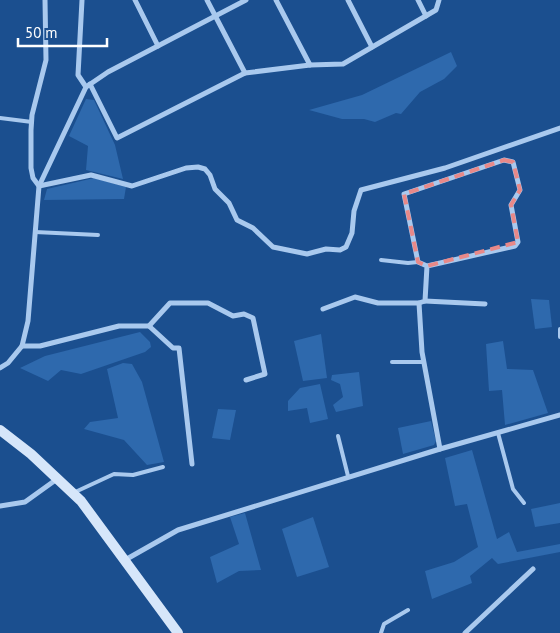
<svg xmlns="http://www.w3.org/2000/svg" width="560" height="633" font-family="'PT Sans',sans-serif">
	<rect width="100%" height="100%" fill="#1b4f8f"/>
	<g fill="#2e69ad">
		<path d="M 451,52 L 457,66 L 444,79 L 420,92 L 401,114 L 396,113 L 375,122 L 364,119 L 342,119 L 309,110 L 362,95 Z"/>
		<path d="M 86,99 L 94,100 L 115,145 L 123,179 L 86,170 L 88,146 L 69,136 Z"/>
		<path d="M 94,178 L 126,187 L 124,199 L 44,200 L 47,189 Z"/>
		<path d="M 531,299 L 549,300 L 552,327 L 535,329 Z"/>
		<path d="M 140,332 L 150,342 L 151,347 L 145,352 L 81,374 L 61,370 L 48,381 L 20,368 L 45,356 Z"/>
		<path d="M 321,334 L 327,378 L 303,381 L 294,341 Z"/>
		<path d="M 503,341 L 507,369 L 533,370 L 548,413 L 505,425 L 502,390 L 489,391 L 486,344 Z"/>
		<path d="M 123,363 L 132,364 L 142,382 L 164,462 L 147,465 L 124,440 L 84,429 L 90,422 L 118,418 L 107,369 Z"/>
		<path d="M 359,372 L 363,406 L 336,412 L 333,405 L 343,397 L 340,384 L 331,380 L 332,375 Z"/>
		<path d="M 320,384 L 328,419 L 310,423 L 307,408 L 288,411 L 288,401 L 300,388 Z"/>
		<path d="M 218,409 L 236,410 L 230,440 L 212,438 Z"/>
		<path d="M 431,421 L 436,441 L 434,445 L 403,454 L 398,428 Z"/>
		<path d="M 472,450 L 497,539 L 509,532 L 517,552 L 560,544 L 560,552 L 498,564 L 492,558 L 470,576 L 472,583 L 432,599 L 425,571 L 454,562 L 478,547 L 467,504 L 455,506 L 445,458 Z"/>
		<path d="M 560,503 L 560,523 L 535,527 L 531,509 Z"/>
		<path d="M 245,513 L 261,570 L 239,571 L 217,583 L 210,557 L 239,544 L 230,517 Z"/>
		<path d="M 313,517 L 329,567 L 297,577 L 282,529 Z"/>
	</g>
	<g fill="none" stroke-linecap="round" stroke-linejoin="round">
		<g stroke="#a9c9ee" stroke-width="4">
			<path d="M 0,118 L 32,122"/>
			<path d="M 35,232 L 98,235"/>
			<path d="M 381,260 L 408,263 L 418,262"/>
			<path d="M 560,329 L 560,337"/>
			<path d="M 392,362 L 423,362"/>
			<path d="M 498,433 L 513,489 L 524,503"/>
			<path d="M 338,436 L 348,476"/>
			<path d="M 73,493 L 114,474 L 133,475 L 163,467"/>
			<path d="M 381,633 L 384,624 L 408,610"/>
		</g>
		<g stroke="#a9c9ee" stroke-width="5">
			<path d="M 45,0 L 46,60 L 32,115 L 31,130 L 31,168 L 33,178 L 39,186 L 91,175 L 132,186 L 186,168 L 198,167 L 205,169 L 210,175 L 215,189 L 229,203 L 237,220 L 253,228 L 273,247 L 307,254 L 326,249 L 340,250 L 346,247 L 352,233 L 354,211 L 361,190 L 445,168 L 560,128"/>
			<path d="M 82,0 L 78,75 L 86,87"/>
			<path d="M 135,0 L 158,46"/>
			<path d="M 207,0 L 245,73"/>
			<path d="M 276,0 L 310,65"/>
			<path d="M 348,0 L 372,47"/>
			<path d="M 418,0 L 426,16"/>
			<path d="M 90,84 L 117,138 L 245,73 L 310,65 L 343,64 L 436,10 L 439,0"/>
			<path d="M 427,266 L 515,246 L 518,242 L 511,205 L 520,190 L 513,162 L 504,160 L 404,194 L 418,262 L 427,266 L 425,301 L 419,303 L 422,352 L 440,449"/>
			<path d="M 425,301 L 485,304"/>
			<path d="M 323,309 L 355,297 L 378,303 L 419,303"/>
			<path d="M 149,326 L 170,303 L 208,303 L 233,316 L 244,314 L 253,318 L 265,374 L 246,380"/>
			<path d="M 22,346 L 40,346 L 119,326 L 149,326 L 173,348 L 179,348 L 192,464"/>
			<path d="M 0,368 L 8,363 L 22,346 L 28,321 L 39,186 L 86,87 L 108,72 L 246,0"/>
			<path d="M 0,506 L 25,502 L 57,479"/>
			<path d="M 125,560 L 178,530 L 440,449 L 560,415"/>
			<path d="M 465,633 L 533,569"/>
		</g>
		<path stroke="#d6e6fa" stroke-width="10" d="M 0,430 L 31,454 L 81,501 L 178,633"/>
	</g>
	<path fill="none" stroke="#e88989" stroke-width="4" stroke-dasharray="10 6" stroke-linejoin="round" d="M 504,160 L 513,162 L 520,190 L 511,205 L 518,242 L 427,266 L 418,262 L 404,194 Z"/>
	<path d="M18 38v8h89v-8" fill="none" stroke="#ffffff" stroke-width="2.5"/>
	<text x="25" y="38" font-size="15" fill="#ffffff" stroke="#1b4f8f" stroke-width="4" paint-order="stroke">50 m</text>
</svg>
